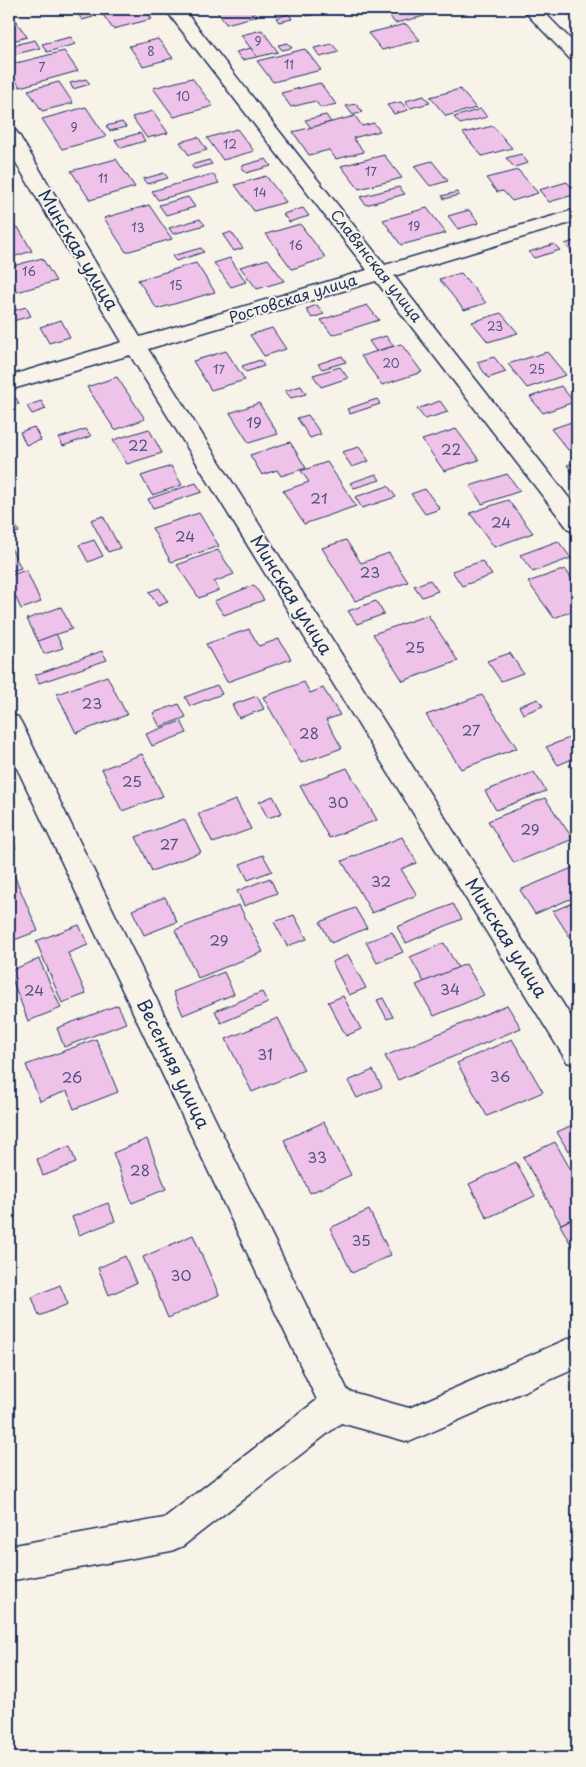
<svg xmlns="http://www.w3.org/2000/svg" width="586" height="1767" font-family="'Playpen Sans',sans-serif">
	<rect width="100%" height="100%" fill="#f7f3e8"/>
	<filter id="ink" filterUnits="userSpaceOnUse"><feTurbulence type="fractalNoise" baseFrequency=".02" numOctaves="2"/><feDisplacementMap in="SourceGraphic" scale="10" xChannelSelector="R" yChannelSelector="G"/><feConvolveMatrix kernelMatrix="1 2 1 2 8 2 1 2 1" color-interpolation-filters="sRGB"/></filter>
	<g filter="url(#ink)">
		<g fill="#efc3e9" stroke="#1b2f5e">
			<path d="M 113,9 L 144,9 L 152,19 L 113,29 L 101,12 Z"/>
			<path d="M 215,9 L 251,9 L 257,16 L 226,24 Z"/>
			<path d="M 280,9 L 298,9 L 299,10 L 284,14 Z"/>
			<path d="M 314,9 L 325,9 L 327,12 L 307,16 L 303,12 Z"/>
			<path d="M 349,9 L 382,9 L 354,16 Z"/>
			<path d="M 415,9 L 419,9 L 425,16 L 395,23 L 389,15 Z"/>
			<path d="M 87,10 L 93,17 L 82,20 L 77,12 Z"/>
			<path d="M 289,14 L 292,19 L 279,22 L 276,18 Z"/>
			<path d="M 14,18 L 27,37 L 9,42 L 9,19 Z"/>
			<path d="M 406,24 L 420,40 L 382,50 L 368,33 Z"/>
			<path d="M 262,30 L 278,52 L 257,57 L 241,35 Z"/>
			<path d="M 71,37 L 76,44 L 47,52 L 42,44 Z"/>
			<path d="M 158,39 L 173,58 L 143,66 L 129,46 Z"/>
			<path d="M 35,40 L 40,48 L 12,55 L 9,50 L 9,46 Z"/>
			<path d="M 288,43 L 292,48 L 282,50 L 278,45 Z"/>
			<path d="M 332,44 L 339,52 L 320,57 L 314,48 Z"/>
			<path d="M 251,48 L 257,57 L 242,60 L 236,52 Z"/>
			<path d="M 305,49 L 321,70 L 273,82 L 257,61 Z"/>
			<path d="M 64,51 L 78,71 L 20,87 L 9,70 L 9,65 Z"/>
			<path d="M 192,78 L 213,106 L 174,117 L 153,88 Z"/>
			<path d="M 86,79 L 90,84 L 73,89 L 70,83 Z"/>
			<path d="M 59,82 L 73,103 L 42,111 L 28,90 Z"/>
			<path d="M 320,83 L 336,104 L 321,108 L 315,101 L 291,107 L 281,93 Z"/>
			<path d="M 460,89 L 476,108 L 446,116 L 430,97 Z"/>
			<path d="M 424,96 L 430,103 L 410,108 L 405,101 Z"/>
			<path d="M 401,102 L 408,110 L 394,114 L 387,105 Z"/>
			<path d="M 356,104 L 363,112 L 353,115 L 346,106 Z"/>
			<path d="M 86,107 L 106,137 L 62,149 L 42,119 Z"/>
			<path d="M 481,109 L 487,117 L 460,124 L 454,117 Z"/>
			<path d="M 153,111 L 168,133 L 147,138 L 132,117 Z"/>
			<path d="M 326,115 L 331,122 L 311,128 L 305,120 Z"/>
			<path d="M 355,116 L 362,126 L 374,123 L 380,131 L 353,138 L 364,152 L 336,159 L 329,150 L 309,155 L 293,132 Z"/>
			<path d="M 122,122 L 126,127 L 110,131 L 106,126 Z"/>
			<path d="M 493,126 L 512,148 L 482,156 L 463,133 Z"/>
			<path d="M 237,129 L 254,151 L 223,160 L 207,138 Z"/>
			<path d="M 140,133 L 145,141 L 121,148 L 115,140 Z"/>
			<path d="M 198,137 L 207,150 L 189,155 L 180,142 Z"/>
			<path d="M 521,154 L 528,163 L 514,167 L 506,158 Z"/>
			<path d="M 384,155 L 402,178 L 359,189 L 341,166 Z"/>
			<path d="M 116,159 L 135,187 L 90,200 L 71,171 Z"/>
			<path d="M 266,159 L 271,166 L 246,173 L 241,166 Z"/>
			<path d="M 209,160 L 212,164 L 194,169 L 191,165 Z"/>
			<path d="M 432,161 L 448,181 L 430,186 L 414,166 Z"/>
			<path d="M 518,170 L 538,193 L 512,201 L 503,191 L 497,192 L 486,178 Z"/>
			<path d="M 164,173 L 168,178 L 147,184 L 143,179 Z"/>
			<path d="M 213,174 L 219,183 L 158,200 L 152,191 Z"/>
			<path d="M 266,176 L 286,202 L 254,211 L 235,185 Z"/>
			<path d="M 567,182 L 577,194 L 549,202 L 539,190 Z"/>
			<path d="M 399,187 L 405,194 L 366,205 L 360,197 Z"/>
			<path d="M 457,192 L 459,195 L 444,199 L 442,196 Z"/>
			<path d="M 188,197 L 195,207 L 166,215 L 159,205 Z"/>
			<path d="M 149,205 L 172,239 L 126,252 L 104,218 Z"/>
			<path d="M 303,208 L 309,216 L 289,222 L 283,214 Z"/>
			<path d="M 427,208 L 446,233 L 401,245 L 383,220 Z"/>
			<path d="M 469,210 L 479,223 L 458,229 L 448,216 Z"/>
			<path d="M 200,219 L 205,225 L 173,234 L 169,228 Z"/>
			<path d="M 300,224 L 326,258 L 292,269 L 266,234 Z"/>
			<path d="M 18,227 L 32,251 L 9,258 L 9,229 Z"/>
			<path d="M 231,232 L 243,248 L 234,251 L 223,235 Z"/>
			<path d="M 577,240 L 577,258 L 565,244 Z"/>
			<path d="M 554,244 L 560,250 L 534,258 L 529,252 Z"/>
			<path d="M 201,248 L 204,252 L 176,261 L 172,256 Z"/>
			<path d="M 42,258 L 56,281 L 17,292 L 9,276 L 9,267 Z"/>
			<path d="M 230,258 L 246,282 L 231,287 L 214,263 Z"/>
			<path d="M 268,259 L 284,281 L 257,289 L 240,267 Z"/>
			<path d="M 196,263 L 215,292 L 157,309 L 138,280 Z"/>
			<path d="M 461,273 L 486,303 L 464,310 L 439,279 Z"/>
			<path d="M 317,305 L 324,314 L 312,318 L 306,309 Z"/>
			<path d="M 367,305 L 379,320 L 332,335 L 321,320 Z"/>
			<path d="M 26,307 L 31,316 L 9,322 L 9,312 Z"/>
			<path d="M 501,313 L 518,333 L 488,342 L 472,322 Z"/>
			<path d="M 61,320 L 70,337 L 49,343 L 40,327 Z"/>
			<path d="M 272,328 L 286,349 L 264,356 L 250,335 Z"/>
			<path d="M 386,336 L 394,346 L 376,351 L 369,341 Z"/>
			<path d="M 401,344 L 422,372 L 382,385 L 361,356 Z"/>
			<path d="M 226,351 L 245,380 L 211,390 L 193,361 Z"/>
			<path d="M 547,352 L 566,375 L 527,388 L 508,364 Z"/>
			<path d="M 342,356 L 346,362 L 322,369 L 318,364 Z"/>
			<path d="M 494,357 L 506,372 L 488,378 L 477,362 Z"/>
			<path d="M 260,360 L 264,366 L 246,372 L 242,366 Z"/>
			<path d="M 340,367 L 348,378 L 321,387 L 313,375 Z"/>
			<path d="M 117,377 L 145,419 L 115,430 L 87,387 Z"/>
			<path d="M 301,386 L 306,394 L 291,398 L 285,391 Z"/>
			<path d="M 561,386 L 574,402 L 543,413 L 530,397 Z"/>
			<path d="M 16,398 L 19,404 L 9,407 L 9,400 Z"/>
			<path d="M 377,399 L 380,404 L 350,414 L 347,409 Z"/>
			<path d="M 41,401 L 46,409 L 32,414 L 27,406 Z"/>
			<path d="M 440,401 L 448,412 L 425,419 L 417,409 Z"/>
			<path d="M 259,403 L 278,434 L 249,443 L 230,413 Z"/>
			<path d="M 308,415 L 321,434 L 310,438 L 297,418 Z"/>
			<path d="M 577,420 L 577,448 L 568,450 L 551,429 Z"/>
			<path d="M 34,427 L 41,440 L 26,445 L 20,432 Z"/>
			<path d="M 86,429 L 91,436 L 63,446 L 59,438 Z"/>
			<path d="M 149,429 L 162,453 L 127,464 L 113,440 Z"/>
			<path d="M 456,429 L 479,460 L 444,471 L 422,440 Z"/>
			<path d="M 290,442 L 306,468 L 281,476 L 277,470 L 262,475 L 250,455 Z"/>
			<path d="M 359,447 L 369,461 L 352,467 L 342,452 Z"/>
			<path d="M 327,462 L 356,506 L 304,524 L 283,491 L 309,482 L 301,471 Z"/>
			<path d="M 577,462 L 577,479 L 567,465 Z"/>
			<path d="M 171,466 L 182,485 L 152,495 L 141,476 Z"/>
			<path d="M 376,474 L 380,480 L 354,488 L 350,483 Z"/>
			<path d="M 507,474 L 520,491 L 482,504 L 470,486 Z"/>
			<path d="M 196,483 L 202,492 L 153,508 L 148,499 Z"/>
			<path d="M 388,486 L 396,497 L 362,508 L 355,497 Z"/>
			<path d="M 425,489 L 440,509 L 425,514 L 411,494 Z"/>
			<path d="M 9,498 L 16,510 L 9,512 Z"/>
			<path d="M 508,500 L 533,533 L 494,547 L 470,513 Z"/>
			<path d="M 199,513 L 219,546 L 171,562 L 152,528 Z"/>
			<path d="M 103,516 L 120,548 L 108,552 L 91,520 Z"/>
			<path d="M 16,526 L 19,532 L 9,535 L 9,528 Z"/>
			<path d="M 94,540 L 103,556 L 88,562 L 79,545 Z"/>
			<path d="M 346,540 L 361,563 L 389,553 L 408,582 L 355,601 L 322,548 Z"/>
			<path d="M 558,541 L 571,558 L 533,572 L 520,555 Z"/>
			<path d="M 9,544 L 21,568 L 9,572 Z"/>
			<path d="M 218,550 L 234,574 L 214,582 L 219,590 L 199,598 L 177,565 Z"/>
			<path d="M 482,561 L 492,575 L 462,586 L 452,571 Z"/>
			<path d="M 565,569 L 577,586 L 577,609 L 554,618 L 528,582 Z"/>
			<path d="M 26,570 L 41,602 L 21,609 L 9,582 L 9,576 Z"/>
			<path d="M 430,580 L 438,591 L 422,597 L 414,586 Z"/>
			<path d="M 254,585 L 264,600 L 224,615 L 214,601 Z"/>
			<path d="M 159,588 L 168,602 L 158,606 L 149,592 Z"/>
			<path d="M 376,601 L 384,614 L 357,624 L 348,611 Z"/>
			<path d="M 61,607 L 72,629 L 38,641 L 27,619 Z"/>
			<path d="M 428,615 L 458,661 L 403,681 L 373,634 Z"/>
			<path d="M 249,629 L 259,646 L 279,639 L 291,659 L 227,682 L 206,644 Z"/>
			<path d="M 56,634 L 63,648 L 44,654 L 38,641 Z"/>
			<path d="M 102,651 L 107,660 L 39,683 L 35,675 Z"/>
			<path d="M 510,653 L 523,673 L 501,681 L 487,661 Z"/>
			<path d="M 107,676 L 127,715 L 76,733 L 57,694 Z"/>
			<path d="M 304,682 L 310,693 L 323,688 L 340,715 L 326,720 L 342,748 L 301,763 L 263,697 Z"/>
			<path d="M 217,685 L 222,694 L 190,706 L 185,697 Z"/>
			<path d="M 482,695 L 517,748 L 461,769 L 426,715 Z"/>
			<path d="M 257,696 L 264,709 L 239,718 L 232,705 Z"/>
			<path d="M 538,699 L 543,706 L 523,714 L 519,706 Z"/>
			<path d="M 179,704 L 186,717 L 160,727 L 153,713 Z"/>
			<path d="M 181,721 L 187,733 L 152,746 L 146,734 Z"/>
			<path d="M 572,737 L 577,744 L 577,757 L 558,765 L 546,747 Z"/>
			<path d="M 142,754 L 163,796 L 122,811 L 102,769 Z"/>
			<path d="M 577,762 L 577,778 L 569,765 Z"/>
			<path d="M 347,768 L 377,820 L 329,838 L 300,786 Z"/>
			<path d="M 534,772 L 546,791 L 496,810 L 485,791 Z"/>
			<path d="M 273,796 L 282,813 L 268,818 L 259,802 Z"/>
			<path d="M 545,798 L 573,839 L 514,863 L 488,821 Z"/>
			<path d="M 236,800 L 251,829 L 213,843 L 198,814 Z"/>
			<path d="M 184,819 L 201,852 L 152,871 L 136,837 Z"/>
			<path d="M 9,830 L 16,848 L 9,851 Z"/>
			<path d="M 402,837 L 417,863 L 401,869 L 417,895 L 372,913 L 342,861 Z"/>
			<path d="M 263,855 L 272,871 L 248,880 L 240,864 Z"/>
			<path d="M 577,866 L 577,896 L 535,914 L 520,890 Z"/>
			<path d="M 14,875 L 38,931 L 9,942 L 9,877 Z"/>
			<path d="M 270,878 L 277,893 L 244,906 L 237,891 Z"/>
			<path d="M 165,897 L 177,922 L 144,935 L 132,910 Z"/>
			<path d="M 577,901 L 577,948 L 553,911 Z"/>
			<path d="M 453,904 L 462,919 L 406,943 L 397,927 Z"/>
			<path d="M 239,905 L 263,952 L 198,978 L 175,930 Z"/>
			<path d="M 355,908 L 367,928 L 331,943 L 320,922 Z"/>
			<path d="M 294,915 L 307,939 L 287,946 L 274,922 Z"/>
			<path d="M 79,925 L 88,945 L 68,953 L 86,994 L 62,1003 L 36,941 Z"/>
			<path d="M 392,932 L 403,952 L 377,963 L 366,942 Z"/>
			<path d="M 444,943 L 458,968 L 424,982 L 410,957 Z"/>
			<path d="M 348,955 L 366,988 L 349,995 L 332,962 Z"/>
			<path d="M 39,959 L 61,1008 L 28,1021 L 9,971 Z"/>
			<path d="M 466,964 L 484,995 L 434,1016 L 416,985 Z"/>
			<path d="M 224,972 L 234,994 L 183,1015 L 173,992 Z"/>
			<path d="M 262,992 L 268,1003 L 221,1023 L 215,1011 Z"/>
			<path d="M 343,996 L 361,1029 L 346,1036 L 328,1002 Z"/>
			<path d="M 383,998 L 393,1017 L 387,1019 L 377,1000 Z"/>
			<path d="M 118,1005 L 126,1023 L 64,1047 L 57,1028 Z"/>
			<path d="M 507,1005 L 521,1028 L 398,1080 L 385,1056 Z"/>
			<path d="M 278,1018 L 304,1070 L 252,1092 L 226,1039 Z"/>
			<path d="M 96,1039 L 118,1092 L 74,1109 L 67,1091 L 40,1101 L 26,1065 Z"/>
			<path d="M 512,1039 L 543,1092 L 487,1116 L 457,1063 Z"/>
			<path d="M 373,1070 L 382,1087 L 357,1098 L 348,1081 Z"/>
			<path d="M 324,1122 L 351,1175 L 310,1193 L 284,1140 Z"/>
			<path d="M 577,1123 L 577,1146 L 568,1151 L 557,1132 Z"/>
			<path d="M 147,1139 L 166,1189 L 132,1203 L 113,1153 Z"/>
			<path d="M 555,1142 L 577,1181 L 577,1216 L 561,1224 L 523,1157 Z"/>
			<path d="M 70,1146 L 76,1163 L 43,1176 L 37,1159 Z"/>
			<path d="M 516,1162 L 535,1196 L 487,1218 L 469,1184 Z"/>
			<path d="M 108,1203 L 115,1221 L 79,1235 L 72,1217 Z"/>
			<path d="M 369,1210 L 391,1255 L 352,1273 L 330,1228 Z"/>
			<path d="M 577,1216 L 577,1255 L 560,1225 Z"/>
			<path d="M 193,1235 L 219,1295 L 168,1318 L 143,1257 Z"/>
			<path d="M 125,1256 L 136,1283 L 109,1295 L 98,1268 Z"/>
			<path d="M 60,1285 L 68,1304 L 39,1316 L 32,1297 Z"/>
		</g>
		<g fill="none" stroke-linecap="round" stroke-linejoin="round">
			<defs>
				<g id="minor">
					<path d="M 165,9 L 183,9 L 385,265 L 577,209 L 577,221 L 394,276 L 577,508 L 577,533 L 569,530 L 376,281 L 148,349 L 577,1026 L 577,1065 L 567,1062 L 130,355 L 9,390 L 9,376 L 122,342 L 9,151 L 9,129 L 16,131 L 19,135 L 140,337 L 367,270 Z"/>
					<path d="M 522,9 L 541,9 L 577,46 L 577,61 L 571,60 Z"/>
					<path d="M 9,714 L 18,717 L 22,724 L 348,1391 L 409,1408 L 577,1335 L 577,1368 L 409,1442 L 341,1423 L 183,1546 L 171,1551 L 9,1581 L 9,1546 L 164,1518 L 317,1400 L 9,751 Z"/>
				</g>
			</defs>
			<use href="#minor" stroke="#1b2f5e" stroke-width="3"/>
			<use href="#minor" fill="#f7f3e8" fill-rule="evenodd"/>
		</g>
	</g>
	<g text-anchor="middle" stroke-width="4" stroke-linejoin="round" paint-order="stroke">
		<g font-size="12" fill="#505481">
			<text x="258" y="46">9</text>
			<text x="151" y="56">8</text>
			<text x="289" y="69">11</text>
			<text x="42" y="72">7</text>
			<text x="183" y="101">10</text>
			<text x="74" y="132">9</text>
			<text x="230" y="149">12</text>
			<text x="371" y="176">17</text>
			<text x="103" y="183">11</text>
			<text x="260" y="197">14</text>
			<text x="414" y="231">19</text>
			<text x="138" y="232">13</text>
			<text x="296" y="250">16</text>
			<text x="29" y="276">16</text>
			<text x="176" y="290">15</text>
			<text x="495" y="331">23</text>
			<text x="391" y="368">20</text>
			<text x="219" y="374">17</text>
			<text x="537" y="374">25</text>
		</g>
		<g font-size="15" fill="#1b2f5e" stroke="#f7f3e8">
			<text transform="translate(376 266) rotate(52)" y="5">Славянская улица</text>
			<text transform="translate(293 299) rotate(-17)" y="5">Ростовская улица</text>
		</g>
		<g font-size="15" fill="#505481">
			<text x="254" y="428">19</text>
			<text x="138" y="451">22</text>
			<text x="451" y="455">22</text>
			<text x="319" y="504">21</text>
			<text x="501" y="528">24</text>
			<text x="185" y="542">24</text>
			<text x="370" y="578">23</text>
			<text x="415" y="653">25</text>
			<text x="92" y="709">23</text>
			<text x="471" y="736">27</text>
			<text x="309" y="739">28</text>
			<text x="132" y="787">25</text>
			<text x="338" y="808">30</text>
			<text x="530" y="835">29</text>
			<text x="169" y="850">27</text>
			<text x="381" y="887">32</text>
			<text x="219" y="946">29</text>
			<text x="450" y="995">34</text>
			<text x="34" y="996">24</text>
			<text x="265" y="1060">31</text>
			<text x="500" y="1082">36</text>
			<text x="72" y="1083">26</text>
			<text x="317" y="1163">33</text>
			<text x="140" y="1176">28</text>
			<text x="361" y="1246">35</text>
			<text x="181" y="1281">30</text>
		</g>
		<g font-size="18" fill="#1b2f5e" stroke="#f7f3e8">
			<text transform="translate(78 250) rotate(59)" y="6">Минская улица</text>
			<text transform="translate(291 595) rotate(58)" y="6">Минская улица</text>
			<text transform="translate(506 938) rotate(58)" y="6">Минская улица</text>
			<text transform="translate(173 1064) rotate(64)" y="6">Весенняя улица</text>
		</g>
	</g>
	<rect width="586" height="1767" fill="none" stroke="#f7f3e8" stroke-width="30"/>
	<rect x="15" y="15" width="556" height="1737" fill="none" stroke="#1b2f5e" stroke-width="2" filter="url(#ink)"/>
</svg>
